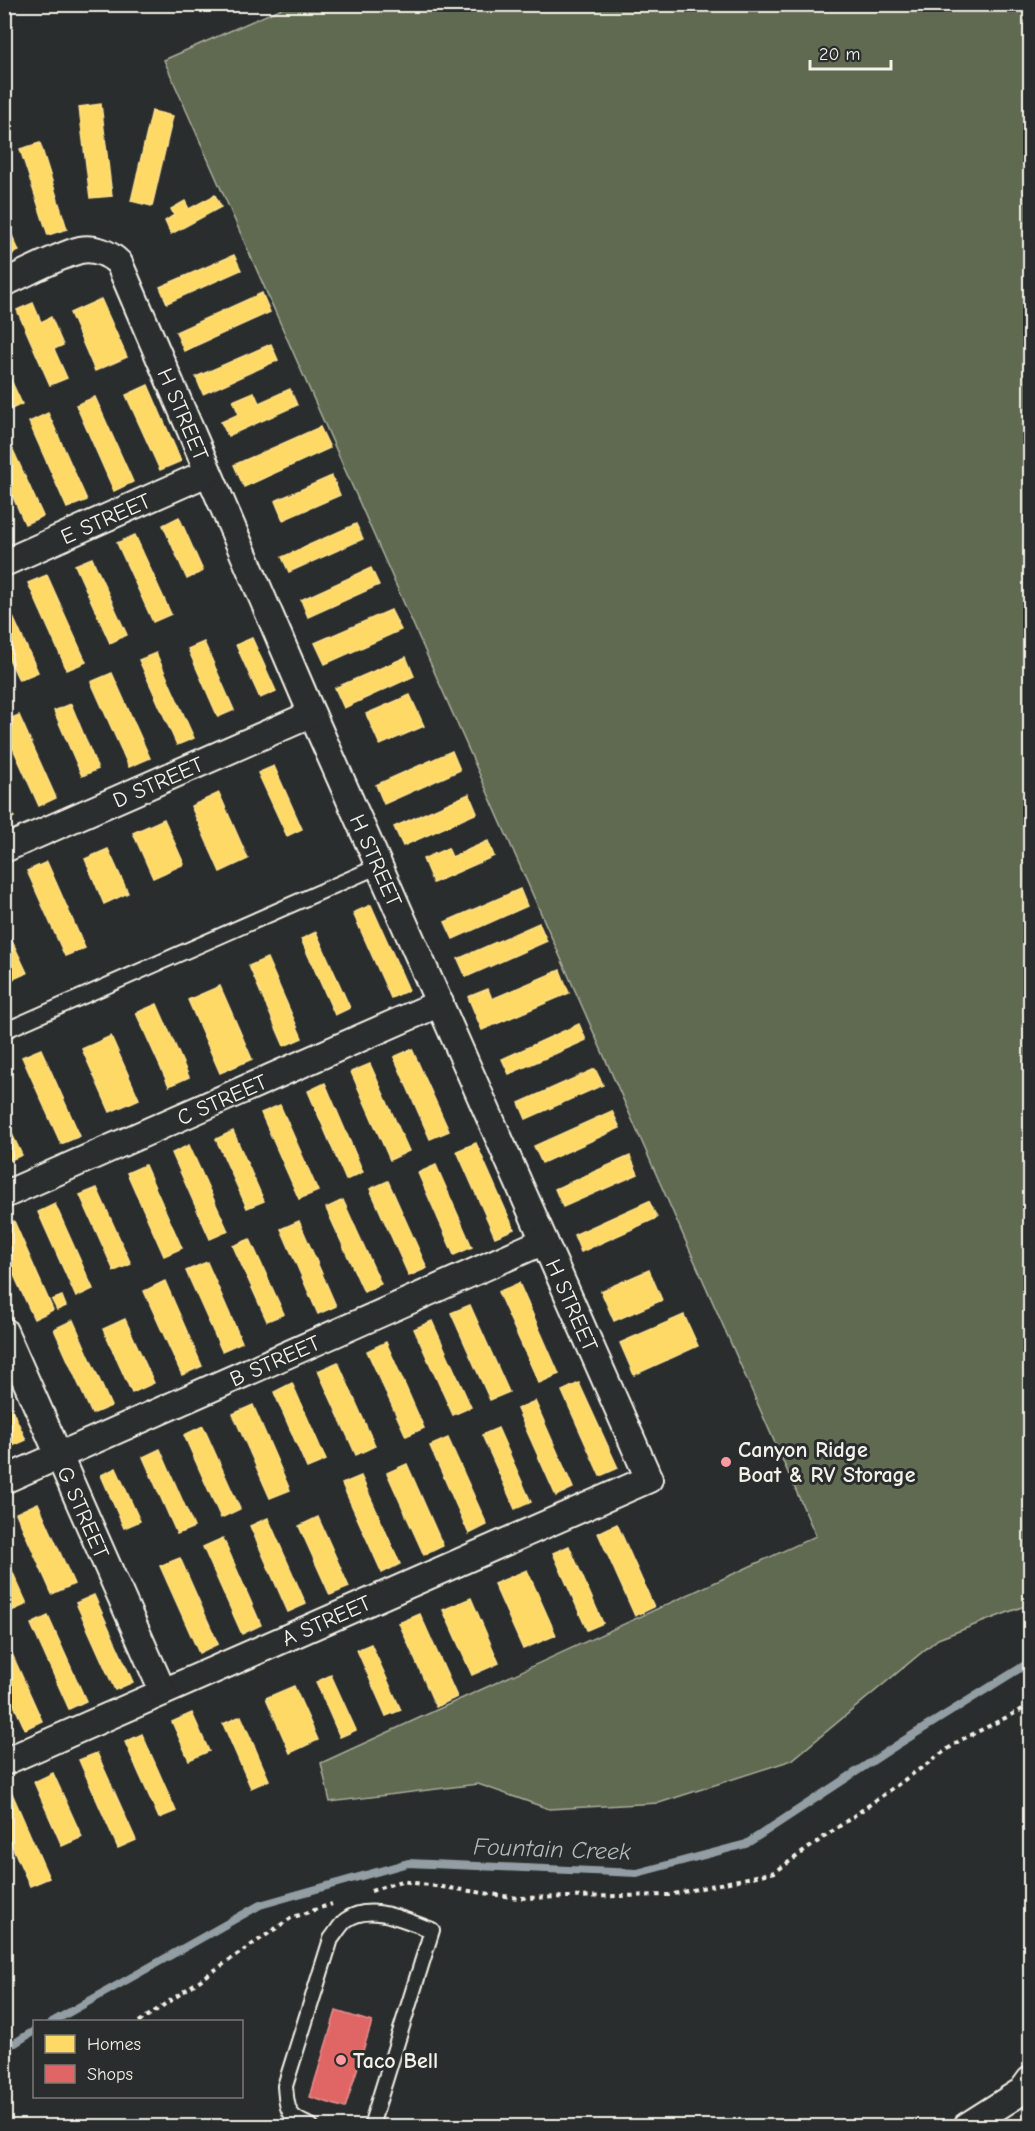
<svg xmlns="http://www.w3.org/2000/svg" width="1035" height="2131" font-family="'Comic Neue',sans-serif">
	<rect width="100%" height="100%" fill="#2a2d2e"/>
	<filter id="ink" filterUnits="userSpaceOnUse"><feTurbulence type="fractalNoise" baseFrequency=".0167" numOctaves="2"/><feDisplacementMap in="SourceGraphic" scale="12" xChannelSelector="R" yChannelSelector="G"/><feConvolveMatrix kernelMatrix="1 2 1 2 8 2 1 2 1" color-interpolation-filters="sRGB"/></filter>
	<g filter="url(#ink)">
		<path fill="#5f6a51" stroke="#aaae9c" stroke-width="1.5" d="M 289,5 L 1030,5 L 1030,1604 L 938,1639 L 792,1760 L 659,1803 L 549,1809 L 478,1784 L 330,1802 L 321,1763 L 816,1536 L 164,60 Z"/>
		<g fill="#ffd966" stroke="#fce08d" stroke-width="1.5">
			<path d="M 101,104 L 112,196 L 90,198 L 79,107 Z"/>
			<path d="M 152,111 L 173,116 L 152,206 L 131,201 Z"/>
			<path d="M 40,143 L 67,229 L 48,235 L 20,149 Z"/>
			<path d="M 215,195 L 221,207 L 171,234 L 165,221 L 174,215 L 171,209 L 185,201 L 189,209 Z"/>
			<path d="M 4,218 L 19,251 L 4,258 Z"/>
			<path d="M 234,255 L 241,270 L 167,303 L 160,287 Z"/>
			<path d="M 262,293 L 270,312 L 184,351 L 176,332 Z"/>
			<path d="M 101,299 L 127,357 L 95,371 L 70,313 Z"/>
			<path d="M 33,303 L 41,322 L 51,317 L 63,345 L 54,349 L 67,378 L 50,385 L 17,310 Z"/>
			<path d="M 271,344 L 278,360 L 203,394 L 196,377 Z"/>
			<path d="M 4,365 L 22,404 L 5,412 L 4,411 Z"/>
			<path d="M 148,385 L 181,461 L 160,470 L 126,395 Z"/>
			<path d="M 290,389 L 297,405 L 228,436 L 221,422 L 239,414 L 233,401 L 254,392 L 259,403 Z"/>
			<path d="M 95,397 L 133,482 L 114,491 L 76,405 Z"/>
			<path d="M 48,413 L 87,500 L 67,508 L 29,422 Z"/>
			<path d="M 320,427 L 330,448 L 244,487 L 234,465 Z"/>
			<path d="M 4,430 L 43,516 L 25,524 L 4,477 Z"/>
			<path d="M 332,476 L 340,495 L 283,520 L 275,501 Z"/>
			<path d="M 179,517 L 203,571 L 187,579 L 163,525 Z"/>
			<path d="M 356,524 L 363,539 L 289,572 L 282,557 Z"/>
			<path d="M 135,535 L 171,614 L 153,622 L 117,543 Z"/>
			<path d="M 92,558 L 127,635 L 110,643 L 75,565 Z"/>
			<path d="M 371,568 L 379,585 L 308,617 L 301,600 Z"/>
			<path d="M 47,575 L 86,662 L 67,670 L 28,583 Z"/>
			<path d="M 4,597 L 38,672 L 19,680 L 4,648 Z"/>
			<path d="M 391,610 L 401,630 L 325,664 L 315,643 Z"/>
			<path d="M 252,638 L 276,691 L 260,698 L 236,645 Z"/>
			<path d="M 204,642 L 234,710 L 218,717 L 188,649 Z"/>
			<path d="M 156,653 L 194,738 L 177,745 L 139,660 Z"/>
			<path d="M 406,657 L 414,676 L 344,708 L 335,688 Z"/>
			<path d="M 112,673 L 150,758 L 129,767 L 91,682 Z"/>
			<path d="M 410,695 L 424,726 L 380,745 L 366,714 Z"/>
			<path d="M 71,704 L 98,769 L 82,776 L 54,711 Z"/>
			<path d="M 19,715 L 56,798 L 39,806 L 4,728 L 4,721 Z"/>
			<path d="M 452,751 L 460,770 L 384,804 L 376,785 Z"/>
			<path d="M 274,766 L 302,829 L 287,836 L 258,773 Z"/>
			<path d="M 219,793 L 248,859 L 220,872 L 191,806 Z"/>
			<path d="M 469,794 L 477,813 L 403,846 L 394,827 Z"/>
			<path d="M 4,795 L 14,817 L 4,821 Z"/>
			<path d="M 164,819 L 184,864 L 153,878 L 133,833 Z"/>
			<path d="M 488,841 L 494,856 L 433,883 L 423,859 L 448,848 L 452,857 Z"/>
			<path d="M 108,849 L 128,893 L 104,904 L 85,859 Z"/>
			<path d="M 47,862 L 85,948 L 65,956 L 27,871 Z"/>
			<path d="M 520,889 L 527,906 L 453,939 L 445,922 Z"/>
			<path d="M 371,905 L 409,990 L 391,998 L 353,913 Z"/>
			<path d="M 539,923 L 547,941 L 466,977 L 458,959 Z"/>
			<path d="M 4,924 L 27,973 L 9,981 L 4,972 Z"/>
			<path d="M 316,932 L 350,1008 L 335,1015 L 301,939 Z"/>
			<path d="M 267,958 L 302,1038 L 284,1046 L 249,966 Z"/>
			<path d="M 560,970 L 569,993 L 482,1030 L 468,997 L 488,989 L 492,999 Z"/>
			<path d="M 220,986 L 252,1059 L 220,1073 L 188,1000 Z"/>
			<path d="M 157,1004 L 189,1077 L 169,1086 L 136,1013 Z"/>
			<path d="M 579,1024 L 586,1040 L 509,1074 L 502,1059 Z"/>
			<path d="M 111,1036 L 139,1099 L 110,1112 L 82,1049 Z"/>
			<path d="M 41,1049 L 80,1136 L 61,1144 L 22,1057 Z"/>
			<path d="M 412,1049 L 449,1131 L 430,1139 L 394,1057 Z"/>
			<path d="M 370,1064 L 409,1151 L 390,1160 L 351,1072 Z"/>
			<path d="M 595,1069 L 603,1085 L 526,1119 L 519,1103 Z"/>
			<path d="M 325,1083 L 363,1172 L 346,1180 L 308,1091 Z"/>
			<path d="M 280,1105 L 318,1191 L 299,1199 L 261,1113 Z"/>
			<path d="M 612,1111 L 620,1128 L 542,1163 L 534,1146 Z"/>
			<path d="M 4,1117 L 22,1155 L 5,1162 L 4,1161 Z"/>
			<path d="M 233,1131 L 264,1201 L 247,1208 L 216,1139 Z"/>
			<path d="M 476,1143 L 514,1229 L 495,1237 L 457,1151 Z"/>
			<path d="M 189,1145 L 228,1231 L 210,1239 L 172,1153 Z"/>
			<path d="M 630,1156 L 638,1174 L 563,1207 L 555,1189 Z"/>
			<path d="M 145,1165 L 182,1248 L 164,1256 L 127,1173 Z"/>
			<path d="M 436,1165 L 472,1247 L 454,1255 L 418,1173 Z"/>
			<path d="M 388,1181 L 427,1268 L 409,1276 L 370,1189 Z"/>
			<path d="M 97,1188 L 131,1264 L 114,1271 L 80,1195 Z"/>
			<path d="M 343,1200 L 381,1284 L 364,1292 L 326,1208 Z"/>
			<path d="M 649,1201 L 657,1218 L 581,1252 L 574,1235 Z"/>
			<path d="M 55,1204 L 93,1289 L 76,1297 L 38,1212 Z"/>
			<path d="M 14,1221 L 53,1310 L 34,1319 L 4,1253 L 4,1225 Z"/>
			<path d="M 299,1221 L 336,1306 L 318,1314 L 281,1229 Z"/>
			<path d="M 250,1239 L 284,1314 L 267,1321 L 233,1246 Z"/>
			<path d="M 207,1262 L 242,1342 L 222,1351 L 186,1271 Z"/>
			<path d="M 649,1270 L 662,1300 L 614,1321 L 601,1291 Z"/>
			<path d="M 165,1281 L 202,1366 L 182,1375 L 144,1291 Z"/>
			<path d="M 519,1283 L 559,1374 L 539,1383 L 498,1292 Z"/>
			<path d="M 62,1296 L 66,1306 L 57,1310 L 52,1300 Z"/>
			<path d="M 470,1305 L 509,1392 L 490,1400 L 451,1313 Z"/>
			<path d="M 684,1315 L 698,1346 L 634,1375 L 620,1343 Z"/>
			<path d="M 125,1319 L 154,1383 L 132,1393 L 103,1329 Z"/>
			<path d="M 73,1320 L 111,1406 L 92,1414 L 54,1329 Z"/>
			<path d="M 432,1321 L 471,1407 L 453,1415 L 414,1329 Z"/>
			<path d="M 386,1342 L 424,1428 L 406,1436 L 367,1351 Z"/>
			<path d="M 338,1362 L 375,1446 L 356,1455 L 318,1371 Z"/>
			<path d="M 292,1383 L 326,1460 L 307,1468 L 274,1392 Z"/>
			<path d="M 579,1383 L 618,1468 L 600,1476 L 562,1391 Z"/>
			<path d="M 4,1392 L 26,1440 L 10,1447 L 4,1436 Z"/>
			<path d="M 535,1401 L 573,1488 L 556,1496 L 517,1409 Z"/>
			<path d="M 253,1405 L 290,1490 L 270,1498 L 233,1414 Z"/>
			<path d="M 203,1426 L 240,1509 L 221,1518 L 184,1435 Z"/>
			<path d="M 498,1428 L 531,1502 L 515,1509 L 482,1435 Z"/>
			<path d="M 448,1438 L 487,1525 L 469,1534 L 430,1446 Z"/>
			<path d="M 160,1449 L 194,1527 L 177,1534 L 143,1457 Z"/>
			<path d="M 407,1464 L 443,1546 L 424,1555 L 387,1473 Z"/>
			<path d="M 116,1468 L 140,1521 L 124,1528 L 101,1475 Z"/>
			<path d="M 361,1476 L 400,1564 L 382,1573 L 342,1484 Z"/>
			<path d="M 38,1503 L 74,1584 L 52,1594 L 16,1513 Z"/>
			<path d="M 318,1517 L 349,1587 L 330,1595 L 299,1526 Z"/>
			<path d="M 268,1518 L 306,1604 L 288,1612 L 250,1526 Z"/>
			<path d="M 617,1524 L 654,1607 L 635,1616 L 598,1533 Z"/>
			<path d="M 223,1538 L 261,1625 L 242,1634 L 203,1547 Z"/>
			<path d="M 569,1546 L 603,1623 L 587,1630 L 553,1553 Z"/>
			<path d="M 4,1553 L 27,1604 L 9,1612 L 4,1601 Z"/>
			<path d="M 180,1558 L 218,1644 L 199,1653 L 160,1566 Z"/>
			<path d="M 527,1570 L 556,1635 L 523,1649 L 494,1584 Z"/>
			<path d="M 94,1595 L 133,1682 L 115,1690 L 76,1603 Z"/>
			<path d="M 471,1598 L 499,1663 L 472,1675 L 443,1610 Z"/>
			<path d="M 420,1614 L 457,1697 L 436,1707 L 399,1623 Z"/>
			<path d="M 48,1616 L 86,1701 L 69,1709 L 31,1624 Z"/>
			<path d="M 4,1636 L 42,1721 L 25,1729 L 4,1683 Z"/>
			<path d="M 371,1644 L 401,1710 L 386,1716 L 357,1650 Z"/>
			<path d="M 331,1675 L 356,1730 L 340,1737 L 316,1682 Z"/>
			<path d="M 294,1686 L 318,1740 L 290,1753 L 266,1698 Z"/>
			<path d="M 192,1713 L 209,1751 L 189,1760 L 172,1722 Z"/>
			<path d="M 241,1716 L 269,1780 L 251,1788 L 223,1724 Z"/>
			<path d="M 142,1734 L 176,1811 L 159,1818 L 125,1742 Z"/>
			<path d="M 97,1753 L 136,1840 L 118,1848 L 79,1760 Z"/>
			<path d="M 53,1773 L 82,1837 L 62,1846 L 34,1782 Z"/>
			<path d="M 11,1791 L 49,1878 L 30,1886 L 4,1828 L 4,1794 Z"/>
		</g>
		<path fill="#e06666" stroke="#e6908d" stroke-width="1.5" d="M 336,2011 L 372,2022 L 345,2108 L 310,2097 Z"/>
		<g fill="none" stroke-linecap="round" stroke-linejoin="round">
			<g stroke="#929ea3" stroke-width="8">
				<path d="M 52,2022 L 260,1905 L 408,1863 L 637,1873 L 746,1844 L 900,1743 L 1030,1662"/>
				<path d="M 4,2045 L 15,2043 L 34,2031"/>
			</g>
			<defs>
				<g id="lane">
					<path d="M 4,1031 L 379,866"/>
					<path d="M 311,2126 C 287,2117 287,2110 285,2086 L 331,1939 C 336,1933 340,1925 346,1920 C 371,1902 406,1921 432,1930 L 371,2126"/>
				</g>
				<g id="street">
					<path id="s1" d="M 4,283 C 27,273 57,256 80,250 C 94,247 109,253 119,263 L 312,714 L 649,1479 L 4,1762"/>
					<path id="s2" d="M 4,563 L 207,473"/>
					<path id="s3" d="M 4,849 L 312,714"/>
					<path id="s4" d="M 4,1195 L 440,1003"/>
					<path id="s5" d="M 4,1331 L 163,1692"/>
					<path id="s6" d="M 4,1480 L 544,1241"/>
					<path d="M 967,2126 L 1022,2091 L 1030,2080"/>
				</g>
			</defs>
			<use href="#lane" stroke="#f4f1e8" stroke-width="18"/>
			<use href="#street" stroke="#f4f1e8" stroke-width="30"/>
			<g stroke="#f4f1e8" stroke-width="4" stroke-dasharray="4.5 4.5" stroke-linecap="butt">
				<path d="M 371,1891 L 401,1881 L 518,1898 L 669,1895 L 775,1872 L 959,1741 L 1023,1709 L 1030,1711"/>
				<path d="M 139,2022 L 291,1918 L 332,1904"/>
			</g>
			<use href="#lane" stroke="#2a2d2e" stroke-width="14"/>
			<use href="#street" stroke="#2a2d2e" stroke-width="26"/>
		</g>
	</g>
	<g fill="#ff9aa2" stroke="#2a2d2e" stroke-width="2">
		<circle cx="726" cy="1462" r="6"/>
		<circle cx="341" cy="2060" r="6"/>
	</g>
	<g text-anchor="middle" stroke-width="6" stroke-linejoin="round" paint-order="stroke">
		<g font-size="22" fill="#f4f1e8" stroke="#2a2d2e">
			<text dy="8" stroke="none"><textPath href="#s1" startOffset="290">H STREET</textPath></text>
			<text dy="8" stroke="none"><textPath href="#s2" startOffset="111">E STREET</textPath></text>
			<text dy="8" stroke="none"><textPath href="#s3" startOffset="168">D STREET</textPath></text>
			<text dy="8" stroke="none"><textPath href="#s1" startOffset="776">H STREET</textPath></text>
			<text dy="8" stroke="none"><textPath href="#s4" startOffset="238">C STREET</textPath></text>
			<text dy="8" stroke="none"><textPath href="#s1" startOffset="1262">H STREET</textPath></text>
			<text dy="8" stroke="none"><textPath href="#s6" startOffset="296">B STREET</textPath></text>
			<text dy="8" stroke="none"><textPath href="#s5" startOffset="198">G STREET</textPath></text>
			<text transform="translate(326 1620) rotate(-24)" y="8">A STREET</text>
		</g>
		<g font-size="22" font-weight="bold" fill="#f4f1e8" stroke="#2a2d2e" text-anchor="start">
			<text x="738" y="1457">Canyon Ridge<tspan x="738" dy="25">Boat &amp; RV Storage</tspan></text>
			<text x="353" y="2068">Taco Bell</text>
		</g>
		<g font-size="24" font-style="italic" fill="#b2baba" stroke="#2a2d2e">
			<text transform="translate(552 1849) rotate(2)" y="8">Fountain Creek</text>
		</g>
	</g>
	<rect width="1035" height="2131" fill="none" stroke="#2a2d2e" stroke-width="24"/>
	<rect x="12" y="12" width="1011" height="2107" fill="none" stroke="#f4f1e8" stroke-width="2" filter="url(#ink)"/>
	<rect x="33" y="2020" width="210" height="78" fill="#2a2d2e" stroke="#7b7b78" stroke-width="1.5"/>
	<rect x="45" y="2035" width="30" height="18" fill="#ffd966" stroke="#7b7b78" stroke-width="1.5"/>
	<text x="87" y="2050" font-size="18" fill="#f4f1e8">Homes</text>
	<rect x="45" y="2065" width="30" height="18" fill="#e06666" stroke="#7b7b78" stroke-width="1.5"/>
	<text x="87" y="2080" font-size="18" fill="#f4f1e8">Shops</text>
	<path d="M810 60v9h81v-9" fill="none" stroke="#f4f1e8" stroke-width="3"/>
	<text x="819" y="60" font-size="18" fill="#f4f1e8" stroke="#2a2d2e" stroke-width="4.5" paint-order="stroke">20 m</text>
</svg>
